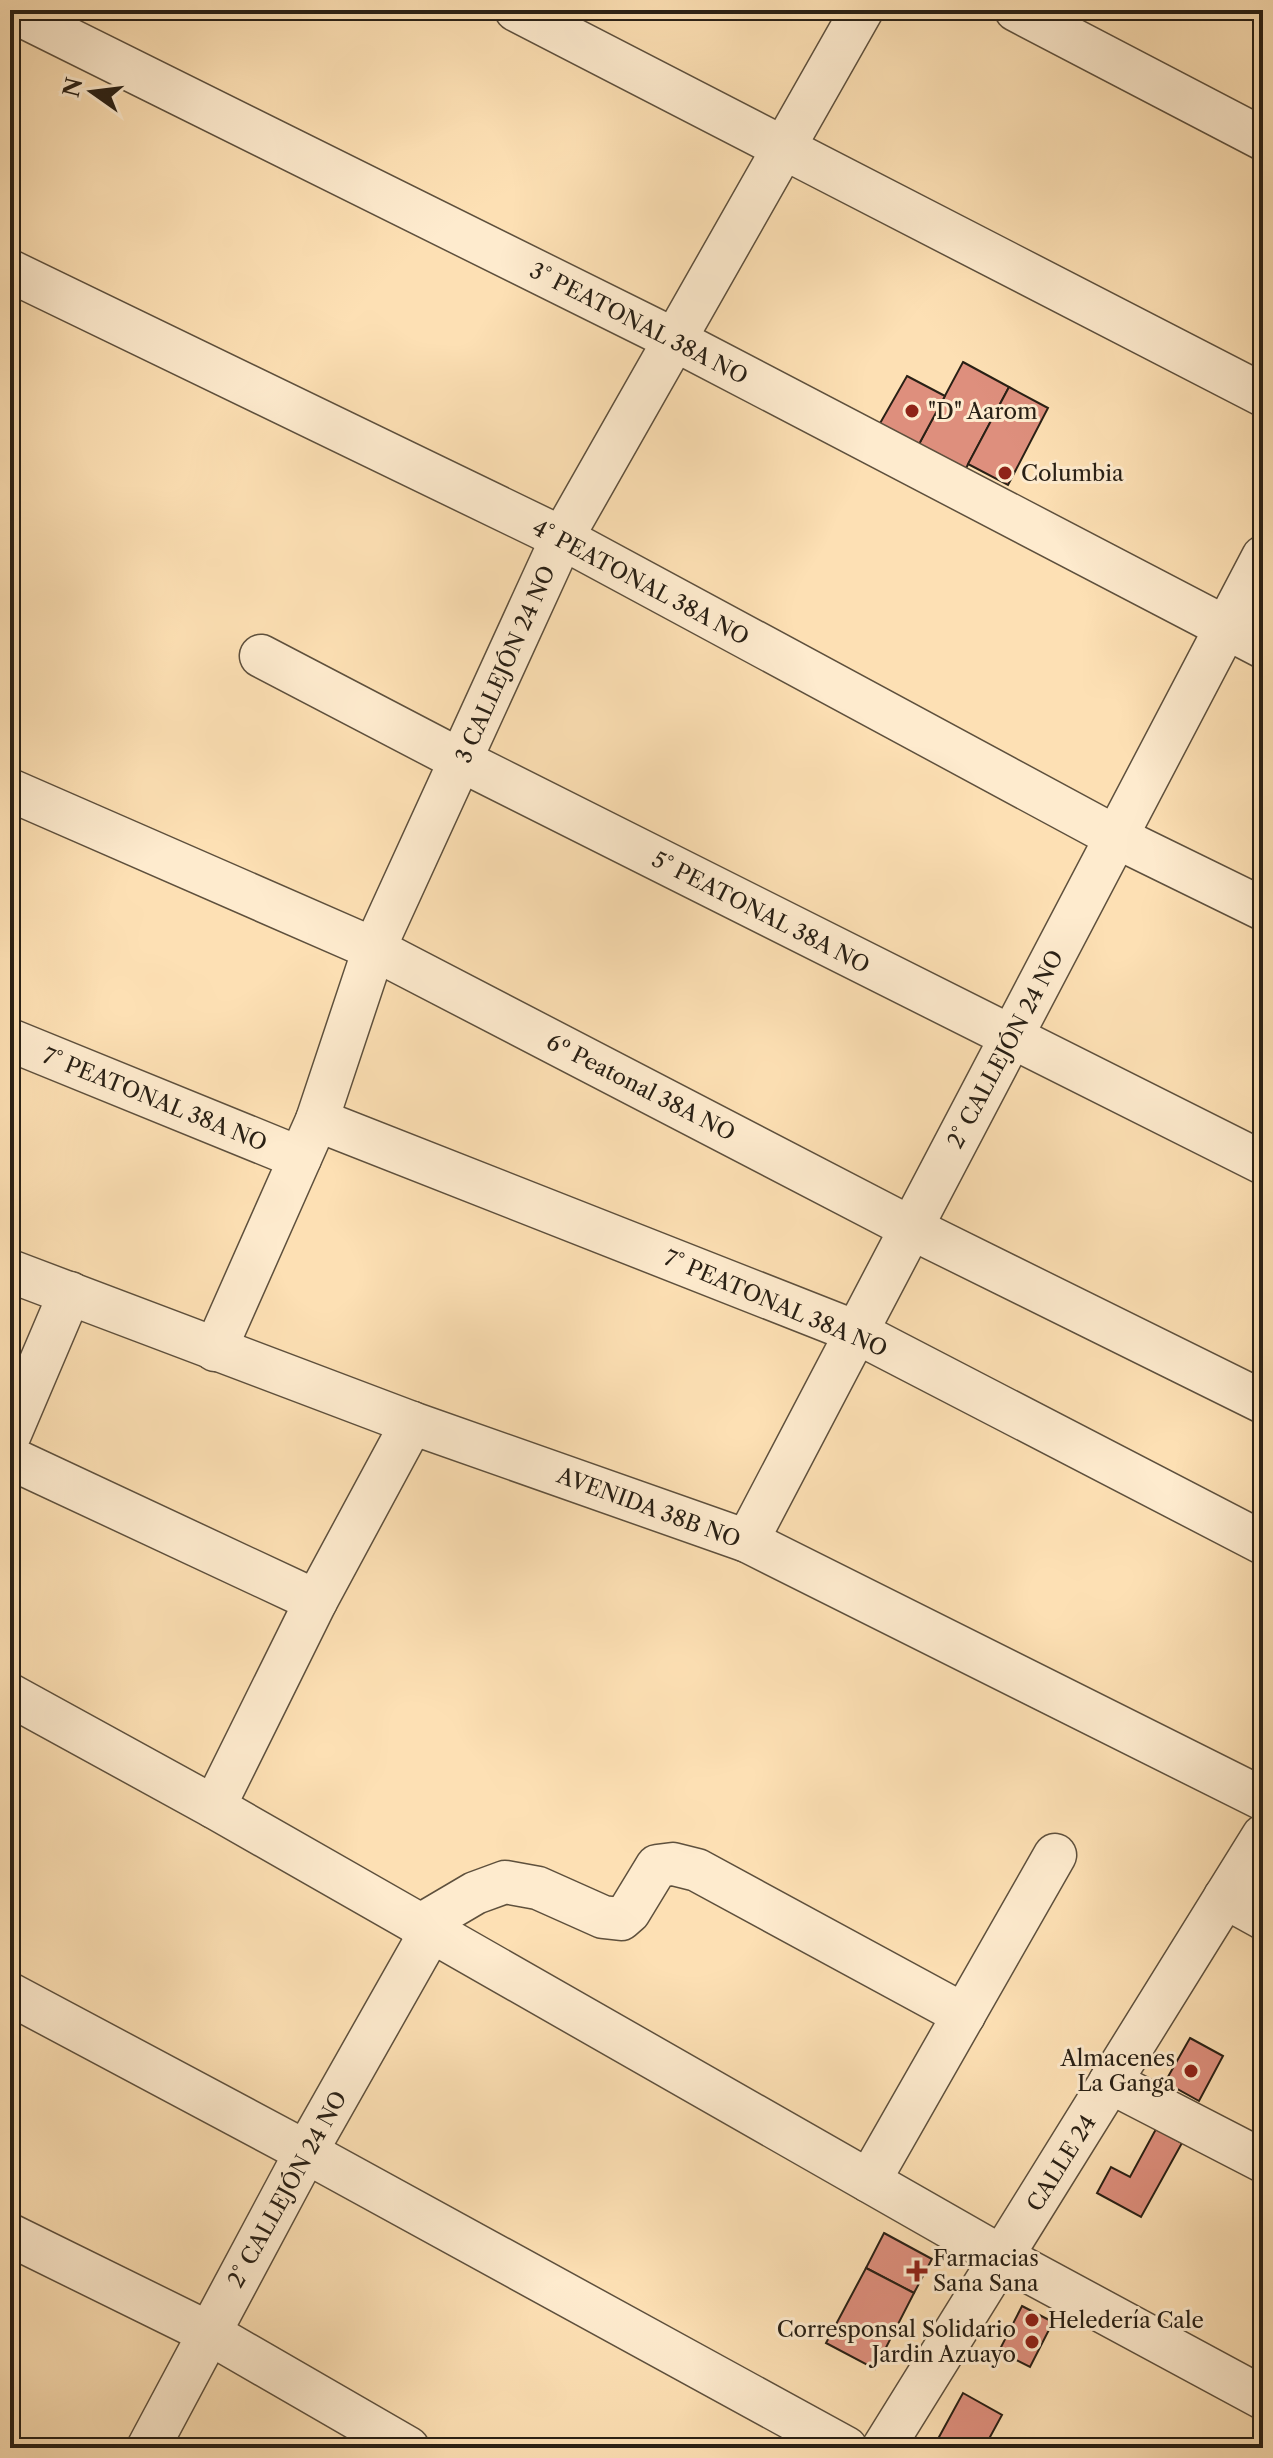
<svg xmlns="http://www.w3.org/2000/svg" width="1273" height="2458" font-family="'Libre Caslon Text',serif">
	<rect width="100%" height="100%" fill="#fde0b4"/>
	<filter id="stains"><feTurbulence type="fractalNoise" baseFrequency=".0025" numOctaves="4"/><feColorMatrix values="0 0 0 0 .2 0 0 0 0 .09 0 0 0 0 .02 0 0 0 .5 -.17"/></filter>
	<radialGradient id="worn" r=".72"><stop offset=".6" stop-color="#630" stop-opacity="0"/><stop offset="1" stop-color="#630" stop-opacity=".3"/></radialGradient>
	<g fill="#de8f7d" stroke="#292015" stroke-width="2">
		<path d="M 963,362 L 1009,387 L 964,472 L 918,446 Z"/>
		<path d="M 907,376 L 945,396 L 918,446 L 879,425 Z"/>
		<path d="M 1009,387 L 1048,408 L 1008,485 L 968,464 Z"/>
		<path d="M 1190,2038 L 1223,2056 L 1199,2101 L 1165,2082 Z"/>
		<path d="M 1156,2129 L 1182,2143 L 1141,2217 L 1097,2193 L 1111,2167 L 1130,2177 Z"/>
		<path d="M 884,2233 L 932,2259 L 914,2293 L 866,2268 Z"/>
		<path d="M 866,2268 L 914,2293 L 875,2369 L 826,2343 Z"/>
		<path d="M 1022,2306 L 1053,2322 L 1030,2367 L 999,2351 Z"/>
		<path d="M 963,2393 L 1002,2415 L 984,2448 L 933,2448 Z"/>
	</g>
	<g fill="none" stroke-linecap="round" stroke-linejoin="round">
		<defs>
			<g id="minor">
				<path d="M 10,10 L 675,340 L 1263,647"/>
				<path d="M 516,10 L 1263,395"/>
				<path d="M 1016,10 L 1263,139"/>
				<path d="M 10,271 L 562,538 L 1116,837 L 1263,909"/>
				<path d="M 261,656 L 462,761 L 1263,1163"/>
				<path d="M 10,790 L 374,949 L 911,1228 L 1263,1402"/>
				<path d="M 10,1040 L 300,1158"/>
				<path d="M 317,1120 L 856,1332 L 1263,1543"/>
				<path d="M 10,1271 L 412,1423 L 747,1541 L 1263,1799"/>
				<path d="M 215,1350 L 317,1120 L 374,949 L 562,538 L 862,10"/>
				<path d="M 10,1434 L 70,1293"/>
				<path d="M 10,1458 L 316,1601"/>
				<path d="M 747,1541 L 1263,557"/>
				<path d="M 10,1695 L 214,1807 L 1002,2257 L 1263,2398"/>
				<path d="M 214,1807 L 316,1601 L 412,1423"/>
				<path d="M 1225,1897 L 1263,1918"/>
				<path d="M 419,1926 L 475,1893 L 505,1882 L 538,1888 L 603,1917 L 621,1919 L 629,1912 L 657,1866 L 673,1864 L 697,1870 L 964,2015"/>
				<path d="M 10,1994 L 306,2152 L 846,2448"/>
				<path d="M 1110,2082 L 1263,2161"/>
				<path d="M 869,2181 L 1055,1855"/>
				<path d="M 10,2235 L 209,2333 L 408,2448"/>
				<path d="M 148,2448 L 306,2152 L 430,1933"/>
				<path d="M 883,2448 L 1263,1836"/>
			</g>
		</defs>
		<use href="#minor" stroke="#5e503d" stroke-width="45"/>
		<use href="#minor" stroke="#feebce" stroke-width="42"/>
	</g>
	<g fill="#8f2418" stroke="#feebce" stroke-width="3">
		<circle cx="912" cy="411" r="8"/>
		<circle cx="1005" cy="473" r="8"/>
		<circle cx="1191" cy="2071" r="8"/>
		<path d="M913 2259h8v8h8v8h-8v8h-8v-8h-8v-8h8z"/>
		<circle cx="1032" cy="2320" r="8"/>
		<circle cx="1032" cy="2342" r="8"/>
	</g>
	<g text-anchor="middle" stroke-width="6" stroke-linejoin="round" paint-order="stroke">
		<g font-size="22" fill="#292015" stroke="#feebce">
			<text transform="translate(639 323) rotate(27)" y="8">3° PEATONAL 38A NO</text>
			<text transform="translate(641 582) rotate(28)" y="8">4° PEATONAL 38A NO</text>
			<text transform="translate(505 664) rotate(-66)" y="8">3 CALLEJÓN 24 NO</text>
			<text transform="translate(761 912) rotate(27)" y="8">5° PEATONAL 38A NO</text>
			<text transform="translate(1005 1049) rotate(-62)" y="8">2° CALLEJÓN 24 NO</text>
			<text transform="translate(641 1087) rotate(27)" y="8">6º Peatonal 38A NO</text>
			<text transform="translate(155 1099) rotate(22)" y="8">7° PEATONAL 38A NO</text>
			<text transform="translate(776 1303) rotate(23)" y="8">7° PEATONAL 38A NO</text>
			<text transform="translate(649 1507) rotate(20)" y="8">AVENIDA 38B NO</text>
			<text transform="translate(1061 2163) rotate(-58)" y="8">CALLE 24</text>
			<text transform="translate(287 2189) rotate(-61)" y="8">2° CALLEJÓN 24 NO</text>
		</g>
		<g font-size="22" fill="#292015" stroke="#feebce" text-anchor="start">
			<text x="928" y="419">"D" Aarom</text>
			<text x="1021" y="481">Columbia</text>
			<text x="1175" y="2066" text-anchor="end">Almacenes<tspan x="1175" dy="25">La Ganga</tspan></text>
			<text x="933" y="2266">Farmacias<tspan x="933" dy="25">Sana Sana</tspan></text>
			<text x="1048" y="2328">Heledería Cale</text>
			<text x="1016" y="2337" text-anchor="end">Corresponsal Solidario<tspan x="1016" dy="25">Jardin Azuayo</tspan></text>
		</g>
	</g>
	<rect width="1273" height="2458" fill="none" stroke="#fde0b4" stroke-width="40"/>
	<rect x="12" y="12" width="1249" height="2434" fill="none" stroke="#292015" stroke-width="4"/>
	<rect x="20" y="20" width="1233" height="2418" fill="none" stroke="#292015" stroke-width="2"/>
	<g transform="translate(92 92) rotate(284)" stroke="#feebce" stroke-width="6" paint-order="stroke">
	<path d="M0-6L14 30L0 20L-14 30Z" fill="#292015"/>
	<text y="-12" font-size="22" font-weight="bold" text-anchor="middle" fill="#292015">N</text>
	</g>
	<rect width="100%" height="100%" filter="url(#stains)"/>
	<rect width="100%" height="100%" fill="url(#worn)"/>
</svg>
